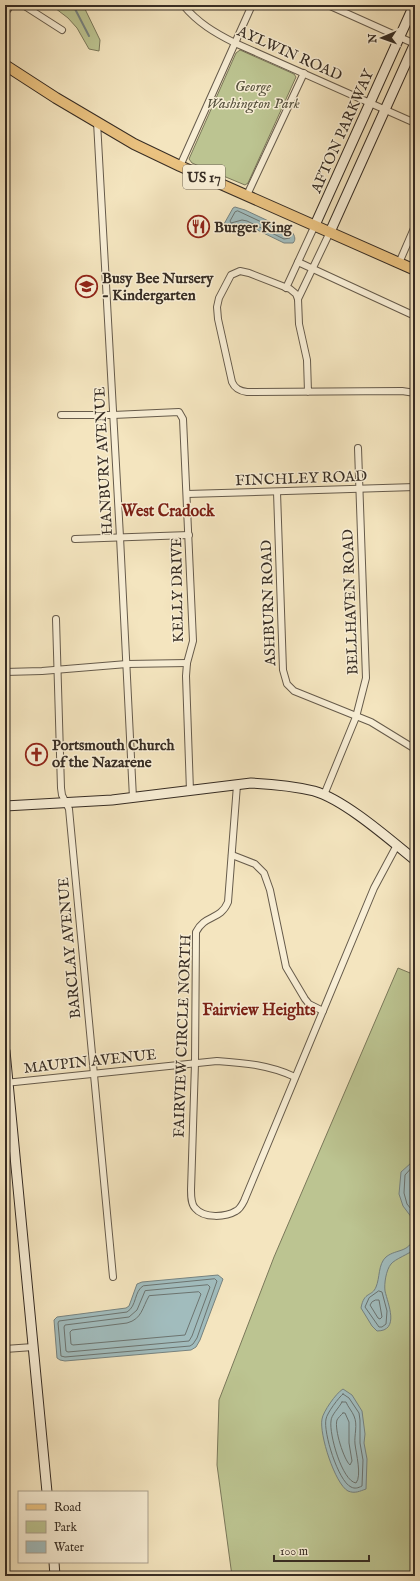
<svg xmlns="http://www.w3.org/2000/svg" width="420" height="1581" font-family="'IM FELL English',serif">
	<rect width="100%" height="100%" fill="#f4e5bf"/>
	<filter id="stains"><feTurbulence type="fractalNoise" baseFrequency=".005" numOctaves="4"/><feColorMatrix values="0 0 0 0 .2 0 0 0 0 .09 0 0 0 0 .02 0 0 0 .5 -.17"/></filter>
	<radialGradient id="worn" r=".72"><stop offset=".6" stop-color="#630" stop-opacity="0"/><stop offset="1" stop-color="#630" stop-opacity=".3"/></radialGradient>
	<g fill="#bcc491" stroke="#7a785a">
		<path d="M 51,5 L 83,5 L 100,40 L 99,51 L 89,49 L 77,28 L 68,18 Z"/>
		<path d="M 240,50 L 294,74 L 296,77 L 248,183 L 245,185 L 192,163 L 189,159 L 236,53 Z"/>
		<path d="M 398,968 L 415,975 L 415,1021 L 413,1026 L 415,1028 L 415,1576 L 232,1576 L 217,1465 L 219,1400 L 274,1257 Z"/>
	</g>
	<g fill="#a1bcbd" stroke="#778380">
		<path d="M 235,207 L 245,210 L 292,232 C 295,236 296,240 293,243 L 284,243 L 247,225 L 242,224 L 226,229 L 224,224 L 233,208 Z"/>
		<path d="M 415,1148 L 415,1222 L 403,1206 L 399,1194 L 401,1172 L 411,1163 L 412,1153 Z"/>
		<path d="M 415,1233 L 415,1249 C 409,1254 395,1259 391,1264 C 386,1270 384,1284 385,1291 C 388,1304 400,1331 377,1331 L 372,1326 L 361,1308 C 364,1291 372,1297 376,1287 C 380,1278 378,1264 386,1257 C 397,1248 411,1254 415,1233 Z"/>
		<path d="M 218,1275 L 223,1279 L 200,1340 L 196,1347 L 191,1350 L 65,1361 L 60,1360 L 57,1358 L 54,1320 L 57,1317 L 126,1308 L 129,1306 L 137,1284 L 142,1282 Z"/>
		<path d="M 343,1389 L 352,1395 L 362,1411 L 365,1434 L 364,1443 L 367,1459 L 366,1489 C 360,1491 355,1494 348,1491 C 335,1484 319,1434 322,1419 C 323,1412 336,1393 343,1389 Z"/>
	</g>
	<g fill="none" stroke-linecap="round" stroke-linejoin="round">
		<g stroke="#6c7470" stroke-width="1">
			<path d="M 238,211 L 289,235 L 290,238 L 284,239 L 247,221 L 242,220 L 231,223 L 230,221 L 235,212 Z"/>
			<path d="M 415,1164 L 405,1175 L 404,1193 L 407,1204 L 415,1214"/>
			<path d="M 215,1279 L 217,1281 L 197,1338 L 193,1344 L 190,1346 L 65,1357 L 61,1356 L 58,1323 L 59,1321 L 127,1312 C 137,1306 134,1291 143,1286 Z"/>
			<path d="M 208,1285 L 210,1287 L 192,1336 L 189,1341 L 68,1352 L 66,1351 L 64,1327 L 65,1325 L 129,1317 L 137,1310 L 145,1291 Z"/>
			<path d="M 379,1291 L 382,1292 L 387,1311 L 386,1324 L 382,1327 L 379,1327 L 365,1307 L 369,1298 Z"/>
			<path d="M 199,1292 L 201,1294 L 185,1335 L 73,1345 L 71,1344 L 70,1332 L 72,1330 L 127,1323 C 142,1319 142,1308 149,1296 Z"/>
			<path d="M 376,1300 L 379,1300 L 382,1317 L 380,1319 L 378,1318 L 370,1305 L 372,1302 Z"/>
			<path d="M 343,1394 L 349,1398 L 359,1413 L 360,1420 L 360,1443 L 363,1460 L 362,1486 C 358,1488 355,1489 351,1487 C 338,1481 323,1432 326,1419 C 327,1413 339,1397 343,1394 Z"/>
			<path d="M 342,1402 L 346,1402 C 348,1407 352,1411 354,1416 C 358,1425 354,1435 355,1444 C 356,1453 362,1476 356,1483 C 342,1481 329,1434 331,1421 C 331,1415 339,1408 342,1402 Z"/>
			<path d="M 343,1413 L 345,1413 L 349,1422 L 349,1443 L 352,1461 L 350,1465 C 344,1460 334,1429 337,1420 C 338,1418 341,1415 343,1413 Z"/>
		</g>
		<path stroke="#778380" stroke-width="2" d="M 73,5 L 89,36"/>
		<defs>
			<g id="street">
				<path d="M 23,5 L 62,30"/>
				<path d="M 183,5 C 198,23 215,33 235,43 L 415,123"/>
				<path d="M 328,5 L 415,44"/>
				<path d="M 5,13 L 11,5"/>
				<path d="M 97,122 L 120,537 L 133,798"/>
				<path d="M 180,166 L 252,5"/>
				<path d="M 247,195 L 304,73"/>
				<path d="M 298,262 L 415,316"/>
				<path d="M 399,263 L 415,226"/>
				<path d="M 286,288 L 315,225"/>
				<path d="M 298,299 L 330,232"/>
				<path d="M 308,392 L 307,360 L 299,324 L 298,299 L 296,294 L 290,289 L 249,273 L 240,271 L 231,275 L 219,298 L 217,307 L 218,319 L 232,382 C 235,389 240,391 247,392 L 402,391 L 415,393"/>
				<path d="M 61,415 L 113,415 L 179,412 L 183,419 L 193,641 L 187,663 L 186,676 L 190,791"/>
				<path d="M 277,492 L 283,670 L 287,684 L 294,691 L 371,722 L 415,749"/>
				<path d="M 187,494 L 415,487"/>
				<path d="M 75,539 L 189,535"/>
				<path d="M 56,619 L 61,788 L 62,795 L 69,809 L 113,1277"/>
				<path d="M 5,672 L 42,671 L 127,664 L 187,663"/>
				<path d="M 237,785 L 228,902 C 220,921 205,914 196,932 L 195,1063 L 191,1190 C 191,1196 191,1204 195,1208 C 204,1219 226,1217 236,1211 C 240,1209 242,1205 244,1201 L 374,888 L 397,845"/>
				<path d="M 324,795 L 356,717 L 366,678 L 358,448"/>
				<path d="M 232,855 L 255,864 L 264,873 L 270,890 L 286,967 L 305,999 L 309,1004 L 323,1011"/>
				<path d="M 5,1083 L 217,1061 C 245,1063 270,1065 295,1077"/>
				<path d="M 5,1349 L 33,1347"/>
			</g>
			<g id="secondary">
				<path d="M 315,225 L 414,5"/>
				<path d="M 330,232 L 415,43"/>
				<path d="M 5,806 L 112,800 L 251,783 C 272,784 294,786 314,791 C 345,800 389,839 415,860"/>
				<path d="M 5,1051 L 47,1492"/>
				<path d="M 54,1562 L 55,1576"/>
			</g>
			<path id="primary" d="M 5,65 L 56,98 L 134,144 L 180,166 L 415,270"/>
		</defs>
		<use href="#street" stroke="#665b4b" stroke-width="8"/>
		<use href="#secondary" stroke="#372d24" stroke-width="11"/>
		<use href="#primary" stroke="#372d24" stroke-width="12"/>
		<use href="#street" stroke="#f8eed5" stroke-width="6"/>
		<use href="#secondary" stroke="#f8eed5" stroke-width="9"/>
		<use href="#primary" stroke="#eac280" stroke-width="10"/>
	</g>
	<defs>
		<symbol id="restaurant-ring" viewBox="-11 -11 22 22"><circle r="9.5" fill="#f8eed5" stroke="#8f2418" stroke-width="1.5"/><path d="M-5-6h1v4h1v-4h1v4h1v-4h1v5L-1.5 .5V6h-2V.5L-5-1ZM5-6V6H3V1.5H1.5Q1.5-4 5-6Z" fill="#8f2418"/></symbol>
		<symbol id="school-ring" viewBox="-11 -11 22 22"><circle r="9.5" fill="#f8eed5" stroke="#8f2418" stroke-width="1.5"/><path d="M0-5L7-2L0 1L-7-2ZM-4 1L0 2.5L4 1V4Q0 6-4 4Z" fill="#8f2418"/></symbol>
		<symbol id="church-ring" viewBox="-11 -11 22 22"><circle r="9.5" fill="#f8eed5" stroke="#8f2418" stroke-width="1.5"/><path d="M-1.2-6h2.4v3.5h3.3v2.4h-3.3V6h-2.4V-.1h-3.3v-2.4h3.3Z" fill="#8f2418"/></symbol>
	</defs>
	<g fill-rule="evenodd">
		<use href="#restaurant-ring" x="186" y="214" width="25" height="25"/>
		<use href="#school-ring" x="74" y="274" width="25" height="25"/>
		<use href="#church-ring" x="24" y="742" width="25" height="25"/>
	</g>
	<g text-anchor="middle" stroke-width="3" stroke-linejoin="round" paint-order="stroke">
		<rect fill="#f8eed5" stroke="#716759" stroke-width="1" x="183" y="165" width="42" height="24" rx="3"/>
		<g font-size="14" font-weight="bold" fill="#372d24">
			<text x="204" y="182">US 17</text>
		</g>
		<g font-size="15" fill="#372d24" stroke="#f8eed5">
			<text transform="translate(290 53) rotate(24)" y="5">AYLWIN ROAD</text>
			<text transform="translate(342 131) rotate(-66)" y="5">AFTON PARKWAY</text>
			<text transform="translate(103 461) rotate(-93)" y="5">HANBURY AVENUE</text>
			<text transform="translate(301 478) rotate(-2)" y="5">FINCHLEY ROAD</text>
			<text transform="translate(177 590) rotate(-91)" y="5">KELLY DRIVE</text>
			<text transform="translate(350 602) rotate(-92)" y="5">BELLHAVEN ROAD</text>
			<text transform="translate(268 603) rotate(-92)" y="5">ASHBURN ROAD</text>
			<text transform="translate(69 948) rotate(-95)" y="5">BARCLAY AVENUE</text>
			<text transform="translate(182 1036) rotate(-88)" y="5">FAIRVIEW CIRCLE NORTH</text>
			<text transform="translate(90 1061) rotate(-6)" y="5">MAUPIN AVENUE</text>
		</g>
		<g font-size="15" font-style="italic" fill="#58533f" stroke="#f8eed5">
			<text x="253" y="91">George<tspan x="253" dy="17">Washington Park</tspan></text>
		</g>
		<g font-size="15" font-weight="bold" fill="#372d24" stroke="#f8eed5" text-anchor="start">
			<text x="214" y="232">Burger King</text>
			<text x="102" y="283">Busy Bee Nursery<tspan x="102" dy="17">- Kindergarten</tspan></text>
			<text x="52" y="750">Portsmouth Church<tspan x="52" dy="17">of the Nazarene</tspan></text>
		</g>
		<g font-size="16" font-weight="bold" fill="#7a1f14" stroke="#f8eed5">
			<text x="168" y="516">West Cradock</text>
			<text x="259" y="1015">Fairview Heights</text>
		</g>
	</g>
	<rect width="420" height="1581" fill="none" stroke="#f4e5bf" stroke-width="20"/>
	<rect x="6" y="6" width="408" height="1569" fill="none" stroke="#372d24" stroke-width="2"/>
	<rect x="10" y="10" width="400" height="1561" fill="none" stroke="#372d24"/>
	<rect x="18" y="1491" width="130" height="72" fill="#f8eed5" stroke="#aba18e"/>
	<rect x="26" y="1504" width="20" height="6" fill="#eac280" stroke="#aba18e"/>
	<text x="54" y="1511" font-size="12" fill="#372d24">Road</text>
	<rect x="26" y="1521" width="20" height="12" fill="#bcc491" stroke="#aba18e"/>
	<text x="54" y="1531" font-size="12" fill="#372d24">Park</text>
	<rect x="26" y="1541" width="20" height="12" fill="#a1bcbd" stroke="#aba18e"/>
	<text x="54" y="1551" font-size="12" fill="#372d24">Water</text>
	<g transform="translate(382 38) rotate(268)" stroke="#f8eed5" stroke-width="3" paint-order="stroke">
	<path d="M0-3L7 15L0 10L-7 15Z" fill="#372d24"/>
	<text y="-6" font-size="11" font-weight="bold" text-anchor="middle" fill="#372d24">N</text>
	</g>
	<path d="M274 1555v6h95v-6" fill="none" stroke="#372d24" stroke-width="2"/>
	<text x="280" y="1555" font-size="12" fill="#372d24" stroke="#f8eed5" stroke-width="3" paint-order="stroke">100 m</text>
	<rect width="100%" height="100%" filter="url(#stains)"/>
	<rect width="100%" height="100%" fill="url(#worn)"/>
</svg>
